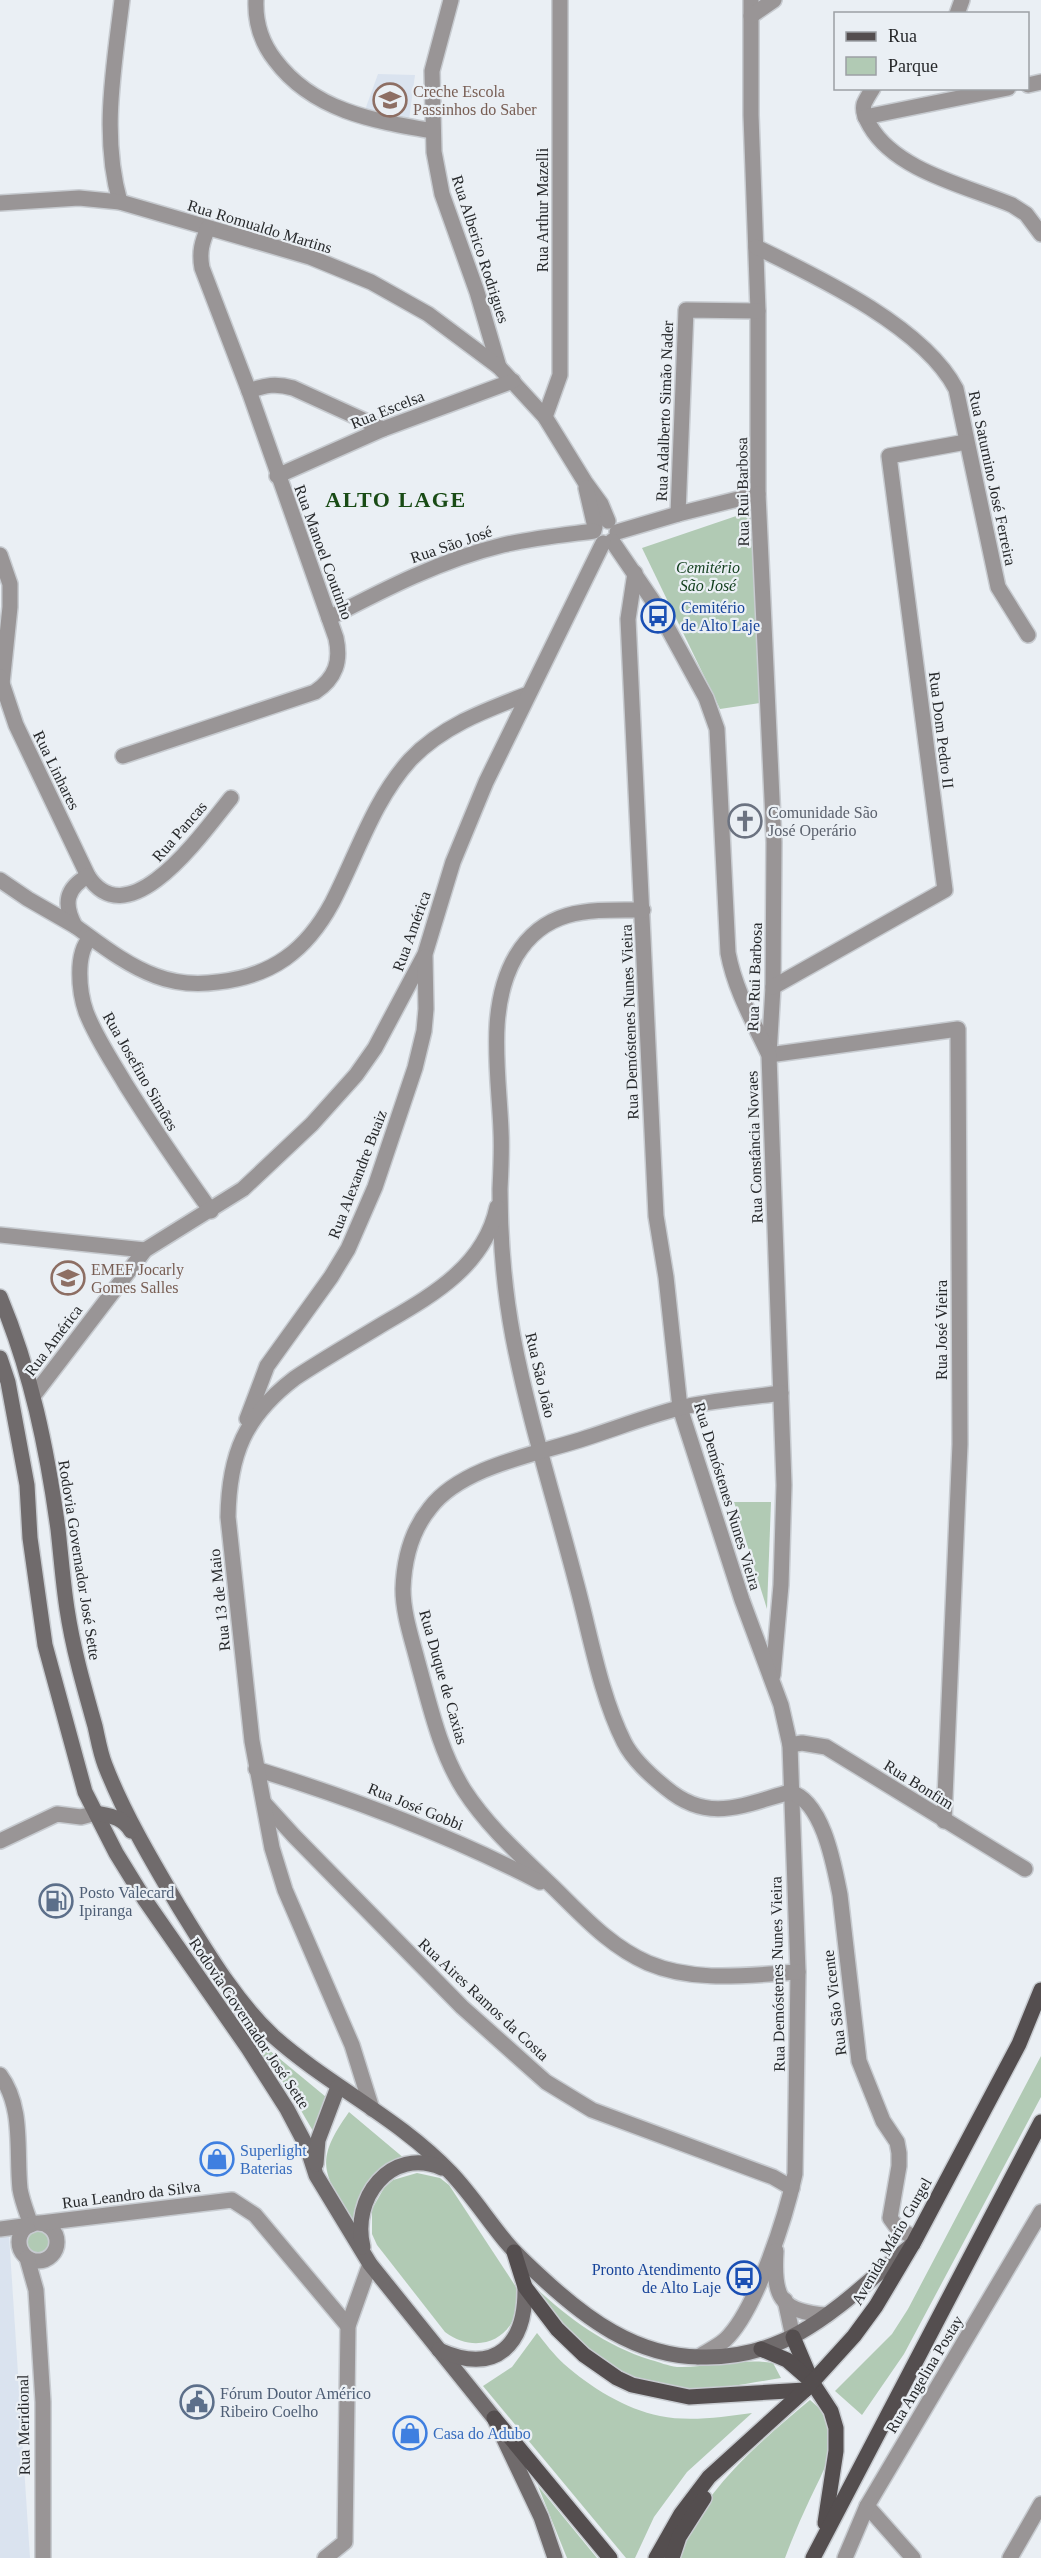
<svg xmlns="http://www.w3.org/2000/svg" width="1041" height="2558" font-family="'Times New Roman',serif">
	<rect width="100%" height="100%" fill="#eaeff4"/>
	<g fill="#dae3ef">
		<path d="M 378,74 L 415,75 L 409,120 L 365,110 Z"/>
		<path d="M 9,2235 L 30,2558 L 0,2558 L 0,2237 Z"/>
	</g>
	<g fill="#b1cab4">
		<path d="M 751,511 L 760,703 L 720,709 L 642,548 Z"/>
		<path d="M 734,1502 L 771,1502 L 767,1609 Z"/>
		<path d="M 240,2026 L 326,2097 L 313,2131 L 289,2090 Z"/>
		<path d="M 1041,2056 L 1041,2097 L 904,2354 L 862,2415 L 835,2391 L 892,2334 L 908,2309 Z"/>
		<path d="M 349,2112 L 405,2159 L 382,2174 L 360,2196 L 352,2223 C 324,2171 313,2163 349,2112 Z"/>
		<path d="M 417,2173 L 440,2178 L 449,2185 L 516,2287 C 526,2332 482,2360 445,2332 L 377,2245 L 372,2234 L 372,2209 L 384,2188 L 393,2180 Z"/>
		<circle cx="38" cy="2243" r="18"/>
		<path d="M 535,2287 C 569,2319 606,2346 651,2360 C 659,2362 668,2366 677,2367 C 709,2368 742,2358 773,2363 L 781,2378 C 749,2383 703,2393 671,2389 C 639,2384 580,2352 560,2326 C 551,2314 543,2300 535,2287 Z"/>
		<path d="M 537,2333 C 545,2343 554,2355 564,2364 C 590,2387 625,2409 660,2416 C 689,2422 722,2417 752,2413 L 687,2472 L 654,2517 L 635,2558 L 626,2558 L 483,2386 L 512,2367 Z"/>
		<path d="M 810,2400 C 850,2431 825,2466 809,2501 C 800,2520 792,2539 785,2558 L 679,2558 C 698,2493 760,2442 810,2400 Z"/>
		<path d="M 538,2486 L 597,2558 L 567,2558 Z"/>
	</g>
	<g fill="none" stroke-linecap="round" stroke-linejoin="round">
		<defs>
			<g id="minor">
				<path d="M 256,0 C 255,23 261,42 275,60 C 313,111 374,121 433,131"/>
				<path d="M 451,0 L 432,71 L 434,152 L 442,194 L 477,292 L 499,367"/>
				<path d="M 751,0 L 751,115 L 758,311 L 758,494 L 774,842 L 773,987 L 769,1055 L 958,1029 L 960,1444 L 944,1821"/>
				<path d="M 957,14 L 962,0"/>
				<path d="M 751,16 L 774,0"/>
				<path d="M 1028,85 L 1041,82"/>
				<path d="M 873,88 C 870,93 866,99 864,104 C 862,112 866,119 870,126 C 896,171 967,186 1012,205 L 1026,214 L 1041,234"/>
				<path d="M 865,117 L 1008,88"/>
				<path d="M 120,202 C 101,136 114,67 122,0"/>
				<path d="M 0,203 L 79,198 L 120,202 L 310,257 L 371,282 L 428,314 L 499,367 L 545,417 L 585,482 L 601,504 L 608,521"/>
				<path d="M 756,247 C 818,277 924,327 956,389 L 998,587 L 1028,635"/>
				<path d="M 249,391 C 265,385 276,383 293,388 L 383,429"/>
				<path d="M 545,417 L 560,375 L 560,0"/>
				<path d="M 277,476 L 383,429 L 513,381"/>
				<path d="M 586,488 L 595,527"/>
				<path d="M 678,514 L 686,310 L 758,311"/>
				<path d="M 617,532 L 678,514 L 758,494"/>
				<path d="M 612,541 L 653,601 L 706,698 L 717,729 L 728,953 C 735,990 753,1021 769,1055 L 784,1485 L 781,1585 L 773,1675"/>
				<path d="M 0,555 L 10,584 L 10,607 L 2,684"/>
				<path d="M 635,573 L 628,619 L 656,1216 L 666,1277 L 680,1408 L 742,1600 L 781,1705 L 790,1745 L 798,1972 L 795,2174 C 786,2216 756,2311 725,2340 C 717,2347 706,2352 698,2357"/>
				<path d="M 329,618 C 385,589 441,560 503,545 C 533,538 563,535 594,531"/>
				<path d="M 0,677 L 16,725 L 88,876 C 130,940 206,828 231,798"/>
				<path d="M 123,756 L 315,692 C 336,678 341,661 336,638 L 249,391 L 202,268 C 199,252 202,242 208,228"/>
				<path d="M 88,876 C 66,888 63,904 75,926 C 100,944 126,965 156,976 C 177,984 196,985 218,982 C 272,976 306,951 332,903 C 357,855 373,801 410,760 C 442,726 486,710 528,694"/>
				<path d="M 0,880 L 28,899 L 75,926"/>
				<path d="M 643,910 C 592,910 546,906 516,956 C 486,1007 499,1075 501,1131 C 502,1150 501,1169 500,1189 C 500,1238 504,1289 513,1337 C 529,1420 555,1501 576,1582 C 590,1633 600,1694 624,1742 C 633,1760 650,1775 666,1788 C 709,1824 743,1805 790,1792 C 823,1801 834,1865 840,1895 L 859,2061 L 883,2121 L 897,2142 L 899,2153 L 899,2166 L 890,2218 L 898,2229 L 916,2238"/>
				<path d="M 90,938 C 75,954 79,992 86,1012 C 96,1038 112,1061 126,1085 C 153,1128 181,1169 211,1211"/>
				<path d="M 773,987 L 945,890 L 889,456 L 966,442"/>
				<path d="M 0,1235 L 145,1250"/>
				<path d="M 781,1393 C 747,1398 712,1400 679,1408 C 648,1416 617,1428 586,1438 C 538,1454 462,1466 430,1508 C 412,1530 404,1560 403,1589 C 403,1614 412,1639 418,1663 C 430,1706 440,1752 464,1790 C 488,1827 520,1855 552,1886 C 582,1915 609,1946 648,1963 C 695,1983 749,1975 798,1972"/>
				<path d="M 34,1395 L 145,1250 L 243,1189 L 312,1124 L 356,1075 L 375,1048 L 425,954 L 453,862 L 486,782 L 603,543"/>
				<path d="M 247,1419 L 267,1366 L 331,1277 L 348,1249 L 375,1187 L 415,1068 L 424,1031 L 426,1009 L 425,957"/>
				<path d="M 790,1745 L 802,1743 L 826,1747 L 1025,1869"/>
				<path d="M 256,1769 C 354,1799 449,1835 540,1882"/>
				<path d="M 264,1803 L 294,1836 L 462,2007 L 546,2082 L 592,2110 L 773,2177 L 792,2188"/>
				<path d="M 0,1841 L 57,1814 L 81,1817 L 96,1813"/>
				<path d="M 0,2075 C 24,2107 16,2151 20,2189 C 22,2201 27,2213 31,2225 L 0,2229"/>
				<path d="M 372,2109 L 352,2045 L 285,1890 L 272,1848 L 252,1741 L 228,1517 C 229,1454 245,1416 295,1378 C 322,1360 350,1344 378,1327 C 427,1298 484,1269 497,1207"/>
				<circle cx="38" cy="2242" r="19"/>
				<path d="M 41,2223 L 232,2200 L 255,2215 L 348,2326"/>
				<path d="M 776,2251 C 773,2296 779,2312 827,2315"/>
				<path d="M 27,2258 L 36,2290 L 43,2402 L 43,2558"/>
				<path d="M 785,2300 L 793,2337"/>
				<path d="M 867,2506 L 913,2558"/>
				<path d="M 325,2558 L 345,2542 L 348,2326 L 370,2264"/>
				<path d="M 845,2558 L 867,2506 L 1041,2212"/>
				<path d="M 1010,2558 L 1041,2504"/>
			</g>
			<g id="secondary">
				<path d="M 0,1297 C 31,1371 47,1449 58,1529 C 61,1556 63,1583 67,1609 C 73,1649 84,1687 95,1726 C 98,1739 100,1752 105,1765 C 124,1814 152,1861 179,1907 C 207,1952 234,1999 273,2036 C 329,2086 399,2118 451,2173 C 471,2194 487,2219 506,2242 C 516,2254 528,2265 540,2276 C 585,2318 635,2356 700,2357 C 795,2360 845,2299 913,2244"/>
				<path d="M 0,1358 L 8,1382 L 27,1485 L 30,1538 L 45,1645 L 85,1792 L 116,1853 L 145,1900 L 248,2048 L 287,2109 L 307,2147 L 316,2175 L 370,2264 L 494,2418 L 541,2517 L 555,2558"/>
				<path d="M 96,1813 C 111,1816 123,1817 131,1831"/>
				<path d="M 316,2164 L 318,2140 L 338,2087"/>
				<path d="M 363,2247 C 351,2199 390,2146 442,2168"/>
				<path d="M 439,2350 C 497,2376 526,2344 525,2287"/>
			</g>
			<g id="primary">
				<path d="M 514,2252 L 525,2287 L 557,2329 L 584,2355 L 617,2378 L 632,2385 L 689,2397 L 805,2390"/>
				<path d="M 793,2337 L 812,2382 L 831,2411 L 836,2428 L 836,2451 L 825,2523"/>
				<path d="M 761,2349 L 787,2360 L 810,2380"/>
				<path d="M 494,2418 L 610,2558"/>
				<path d="M 656,2558 L 681,2514 L 709,2477 L 805,2390 L 854,2336 L 876,2306 L 914,2242 L 1019,2044 L 1041,1990"/>
				<path d="M 672,2558 L 679,2537 L 704,2498"/>
				<path d="M 813,2558 L 1041,2122"/>
			</g>
		</defs>
		<use href="#minor" stroke="#c7cbd0" stroke-width="18"/>
		<use href="#secondary" stroke="#c7cbd0" stroke-width="18"/>
		<use href="#primary" stroke="#c7cbd0" stroke-width="18"/>
		<use href="#minor" stroke="#999596" stroke-width="15"/>
		<use href="#secondary" stroke="#706b6c" stroke-width="15"/>
		<use href="#primary" stroke="#544e4f" stroke-width="15"/>
	</g>
	<defs>
		<symbol id="school-ring" viewBox="-11 -11 22 22"><circle r="9.5" fill="#eaeff4" stroke="#8d6e63" stroke-width="1.5"/><path d="M0-5L7-2L0 1L-7-2ZM-4 1L0 2.5L4 1V4Q0 6-4 4Z" fill="#8d6e63"/></symbol>
		<symbol id="bus-ring" viewBox="-11 -11 22 22"><circle r="9.5" fill="#eaeff4" stroke="#1a4fb4" stroke-width="1.5"/><path d="M-5-6H5V4H4V6H2V4H-2V6H-4V4H-5ZM-3.5-4V0h7V-4ZM-3.5 1.2v1.5H-2V1.2ZM2 1.2v1.5H3.5V1.2Z" fill="#1a4fb4"/></symbol>
		<symbol id="church-ring" viewBox="-11 -11 22 22"><circle r="9.5" fill="#eaeff4" stroke="#6b7280" stroke-width="1.5"/><path d="M-1.2-6h2.4v3.5h3.3v2.4h-3.3V6h-2.4V-.1h-3.3v-2.4h3.3Z" fill="#6b7280"/></symbol>
		<symbol id="fuel-ring" viewBox="-11 -11 22 22"><circle r="9.5" fill="#eaeff4" stroke="#5c6f8a" stroke-width="1.5"/><path d="M-5.5-6h7V0h2V4h1.3V-2.5L3-4.5l.8-.8L6-3V5H2.5V1h-1V6h-7ZM-4.2-4.7v3.2H.2V-4.7Z" fill="#5c6f8a"/></symbol>
		<symbol id="shop-ring" viewBox="-11 -11 22 22"><circle r="9.5" fill="#eaeff4" stroke="#3f7fe0" stroke-width="1.5"/><path d="M-5-2.5h2.3a2.7 3.5 0 0 1 5.4 0H5L5.5 6h-11ZM-1.5-2.5h3a1.5 2.3 0 0 0-3 0Z" fill="#3f7fe0"/></symbol>
		<symbol id="civic-ring" viewBox="-11 -11 22 22"><circle r="9.5" fill="#eaeff4" stroke="#5c6f8a" stroke-width="1.5"/><path d="M-.6-6.5H3V-4.5H.6V-3L4-1V1h2V6H-6V1h2V-1L-.6-3ZM-1.2 2.5V6h2.4V2.5Z" fill="#5c6f8a"/></symbol>
	</defs>
	<g fill-rule="evenodd">
		<use href="#school-ring" x="371" y="81" width="38" height="38"/>
		<use href="#bus-ring" x="639" y="597" width="38" height="38"/>
		<use href="#church-ring" x="726" y="802" width="38" height="38"/>
		<use href="#school-ring" x="49" y="1259" width="38" height="38"/>
		<use href="#fuel-ring" x="37" y="1882" width="38" height="38"/>
		<use href="#shop-ring" x="198" y="2140" width="38" height="38"/>
		<use href="#bus-ring" x="725" y="2259" width="38" height="38"/>
		<use href="#civic-ring" x="178" y="2383" width="38" height="38"/>
		<use href="#shop-ring" x="391" y="2414" width="38" height="38"/>
	</g>
	<g text-anchor="middle" stroke-width="4.5" stroke-linejoin="round" paint-order="stroke">
		<g font-size="16" fill="#785e54" stroke="#eaeff4" text-anchor="start">
			<text x="413" y="97">Creche Escola<tspan x="413" dy="18">Passinhos do Saber</tspan></text>
			<text x="91" y="1275">EMEF Jocarly<tspan x="91" dy="18">Gomes Salles</tspan></text>
		</g>
		<g font-size="16" fill="#27292b" stroke="#eaeff4">
			<text transform="translate(542 210) rotate(-90)" y="6">Rua Arthur Mazelli</text>
			<text transform="translate(260 226) rotate(17)" y="6">Rua Romualdo Martins</text>
			<text transform="translate(481 249) rotate(72)" y="6">Rua Alberico Rodrigues</text>
			<text transform="translate(387 409) rotate(-22)" y="6">Rua Escelsa</text>
			<text transform="translate(664 411) rotate(-88)" y="6">Rua Adalberto Simão Nader</text>
			<text transform="translate(993 478) rotate(78)" y="6">Rua Saturnino José Ferreira</text>
			<text transform="translate(742 492) rotate(-91)" y="6">Rua Rui Barbosa</text>
			<text transform="translate(451 544) rotate(-19)" y="6">Rua São José</text>
			<text transform="translate(324 552) rotate(70)" y="6">Rua Manoel Coutinho</text>
			<text transform="translate(942 730) rotate(83)" y="6">Rua Dom Pedro II</text>
			<text transform="translate(57 770) rotate(64)" y="6">Rua Linhares</text>
			<text transform="translate(179 831) rotate(-49)" y="6">Rua Pancas</text>
			<text transform="translate(411 931) rotate(-70)" y="6">Rua América</text>
			<text transform="translate(754 977) rotate(-88)" y="6">Rua Rui Barbosa</text>
			<text transform="translate(629 1022) rotate(-92)" y="6">Rua Demóstenes Nunes Vieira</text>
			<text transform="translate(141 1071) rotate(60)" y="6">Rua Josefino Simões</text>
			<text transform="translate(754 1147) rotate(-92)" y="6">Rua Constância Novaes</text>
			<text transform="translate(357 1174) rotate(-69)" y="6">Rua Alexandre Buaiz</text>
			<text transform="translate(941 1330) rotate(-90)" y="6">Rua José Vieira</text>
			<text transform="translate(53 1340) rotate(-53)" y="6">Rua América</text>
			<text transform="translate(541 1375) rotate(77)" y="6">Rua São João</text>
			<text transform="translate(728 1496) rotate(73)" y="6">Rua Demóstenes Nunes Vieira</text>
			<text transform="translate(80 1560) rotate(81)" y="6">Rodovia Governador José Sette</text>
			<text transform="translate(219 1600) rotate(-96)" y="6">Rua 13 de Maio</text>
			<text transform="translate(444 1677) rotate(74)" y="6">Rua Duque de Caxias</text>
			<text transform="translate(919 1784) rotate(32)" y="6">Rua Bonfim</text>
			<text transform="translate(416 1806) rotate(22)" y="6">Rua José Gobbi</text>
			<text transform="translate(777 1974) rotate(-91)" y="6">Rua Demóstenes Nunes Vieira</text>
			<text transform="translate(484 1999) rotate(43)" y="6">Rua Aires Ramos da Costa</text>
			<text transform="translate(834 2003) rotate(-97)" y="6">Rua São Vicente</text>
			<text transform="translate(250 2023) rotate(56)" y="6">Rodovia Governador José Sette</text>
			<text transform="translate(131 2194) rotate(-7)" y="6">Rua Leandro da Silva</text>
			<text transform="translate(891 2241) rotate(-60)" y="6">Avenida Mário Gurgel</text>
			<text transform="translate(924 2374) rotate(-59)" y="6">Rua Angelina Postay</text>
			<text transform="translate(23 2425) rotate(-91)" y="6">Rua Meridional</text>
		</g>
		<g font-size="16" font-style="italic" fill="#113e1c" stroke="#eaeff4">
			<text x="708" y="573">Cemitério<tspan x="708" dy="18">São José</tspan></text>
		</g>
		<g font-size="16" fill="#164399" stroke="#eaeff4" text-anchor="start">
			<text x="681" y="613">Cemitério<tspan x="681" dy="18">de Alto Laje</tspan></text>
			<text x="721" y="2275" text-anchor="end">Pronto Atendimento<tspan x="721" dy="18">de Alto Laje</tspan></text>
		</g>
		<g font-size="16" fill="#5b616d" stroke="#eaeff4" text-anchor="start">
			<text x="768" y="818">Comunidade São<tspan x="768" dy="18">José Operário</tspan></text>
		</g>
		<g font-size="16" fill="#4e5e75" stroke="#eaeff4" text-anchor="start">
			<text x="79" y="1898">Posto Valecard<tspan x="79" dy="18">Ipiranga</tspan></text>
			<text x="220" y="2399">Fórum Doutor Américo<tspan x="220" dy="18">Ribeiro Coelho</tspan></text>
		</g>
		<g font-size="16" fill="#366cbe" stroke="#eaeff4" text-anchor="start">
			<text x="240" y="2156">Superlight<tspan x="240" dy="18">Baterias</tspan></text>
			<text x="433" y="2439">Casa do Adubo</text>
		</g>
		<g font-size="22" font-weight="bold" letter-spacing="1.5" fill="#194b15" stroke="#eaeff4">
			<text x="396" y="507">ALTO LAGE</text>
		</g>
	</g>
	<rect x="834" y="12" width="195" height="78" fill="#eaeff4" stroke="#9ca0a4" stroke-width="1.5"/>
	<rect x="846" y="32" width="30" height="9" fill="#544e4f" stroke="#9ca0a4" stroke-width="1.5"/>
	<text x="888" y="42" font-size="18" fill="#27292b">Rua</text>
	<rect x="846" y="57" width="30" height="18" fill="#b1cab4" stroke="#9ca0a4" stroke-width="1.5"/>
	<text x="888" y="72" font-size="18" fill="#27292b">Parque</text>
</svg>
